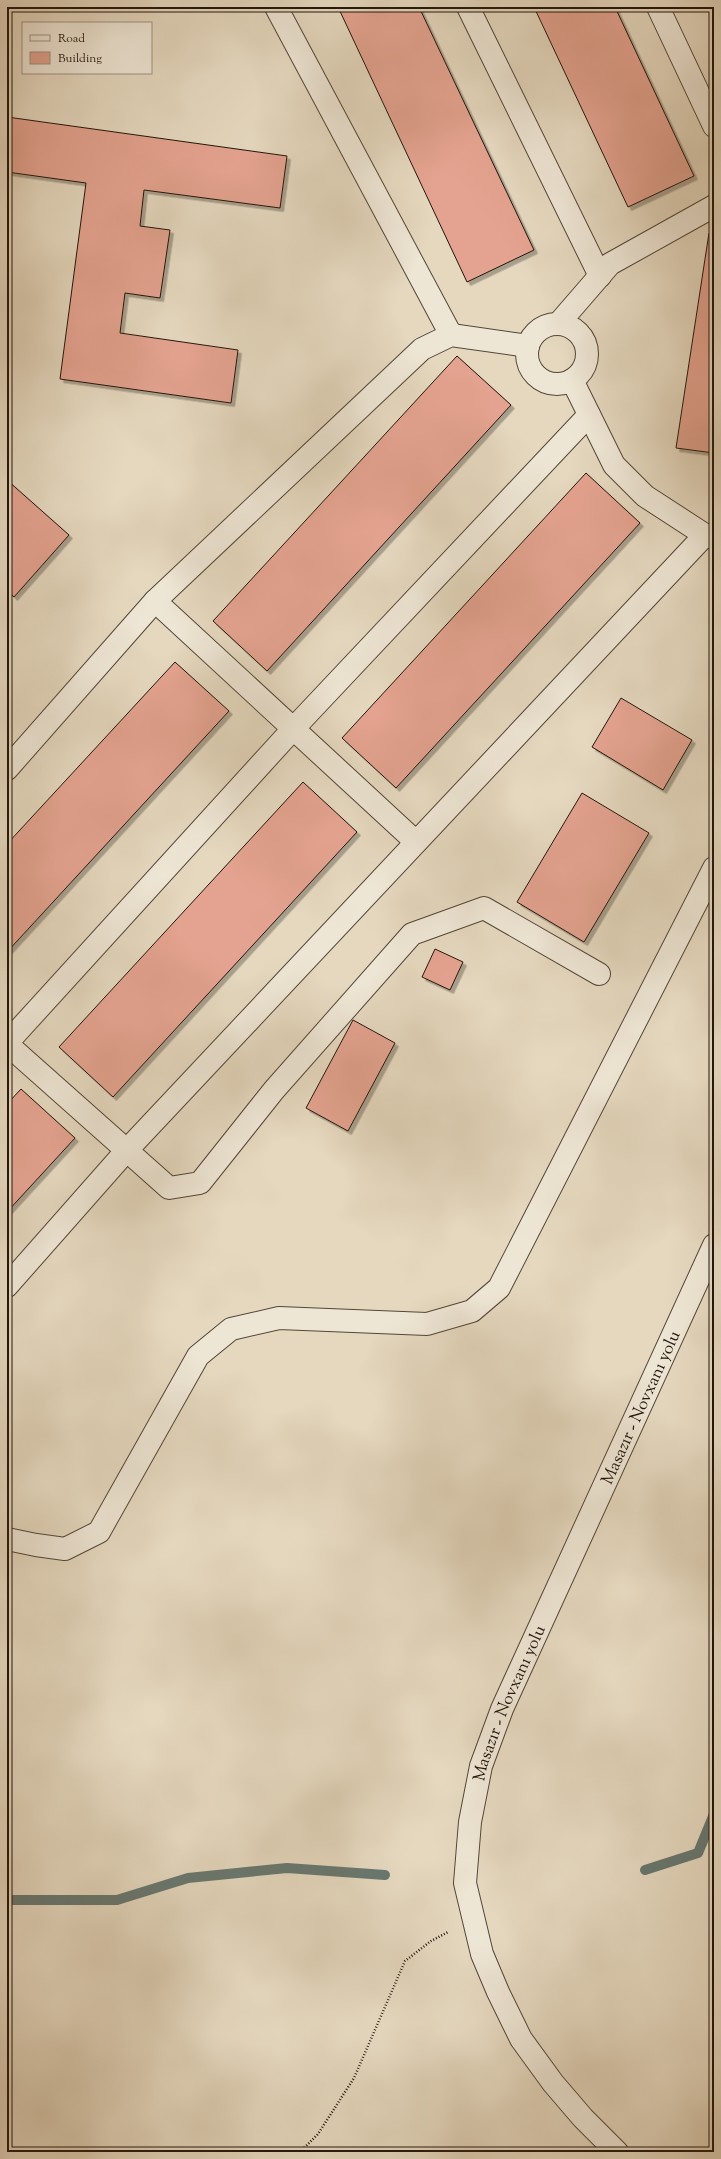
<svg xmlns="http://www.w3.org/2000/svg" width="721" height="2159" font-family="'Sorts Mill Goudy',serif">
	<defs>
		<filter id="shadow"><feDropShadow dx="3.5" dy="3.5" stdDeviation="0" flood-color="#0004"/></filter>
	</defs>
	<rect width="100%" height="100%" fill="#e5d8bf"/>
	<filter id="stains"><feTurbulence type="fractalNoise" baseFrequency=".005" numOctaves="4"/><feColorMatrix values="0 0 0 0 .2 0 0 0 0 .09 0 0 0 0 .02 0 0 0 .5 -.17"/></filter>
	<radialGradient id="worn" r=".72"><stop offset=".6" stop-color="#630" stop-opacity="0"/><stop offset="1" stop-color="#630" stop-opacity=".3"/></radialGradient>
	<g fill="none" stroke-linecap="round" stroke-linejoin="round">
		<g stroke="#687871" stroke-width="10">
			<path d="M 645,1870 L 698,1853 L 714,1814"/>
			<path d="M 7,1900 L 117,1900 L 188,1878 L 287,1868 L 385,1875"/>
		</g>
	</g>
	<g fill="#e4a390" stroke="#22160c" filter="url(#shadow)">
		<path d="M 338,7 L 419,7 L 534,250 L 467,282 Z"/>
		<path d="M 534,7 L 615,7 L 694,176 L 628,207 Z"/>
		<path d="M 7,117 L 287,156 L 280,208 L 144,190 L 140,226 L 170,230 L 160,298 L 125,293 L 120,333 L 238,350 L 231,403 L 60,379 L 86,183 L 7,172 Z"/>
		<path d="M 709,233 L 714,234 L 714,453 L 676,448 Z"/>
		<path d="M 457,356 L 511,405 L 267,671 L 213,621 Z"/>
		<path d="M 586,473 L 640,523 L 396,788 L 342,738 Z"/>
		<path d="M 7,480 L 69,535 L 14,597 L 7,590 L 7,542 L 9,539 L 7,537 Z"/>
		<path d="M 175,662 L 229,711 L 7,952 L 7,844 Z"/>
		<path d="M 621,698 L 692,740 L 663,790 L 592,747 Z"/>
		<path d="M 303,782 L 357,832 L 113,1097 L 59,1047 Z"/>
		<path d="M 582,793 L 649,833 L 584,942 L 517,902 Z"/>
		<path d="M 435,949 L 463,962 L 450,990 L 422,977 Z"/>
		<path d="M 353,1020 L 395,1043 L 348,1131 L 306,1108 Z"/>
		<path d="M 21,1089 L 75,1138 L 7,1212 L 7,1104 Z"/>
	</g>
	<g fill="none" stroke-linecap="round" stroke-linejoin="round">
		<defs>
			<g id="minor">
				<path d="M 276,7 L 451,335"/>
				<path d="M 468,7 L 600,276"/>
				<path d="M 658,7 L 714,126"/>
				<path d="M 559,323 L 610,264 L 714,206"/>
				<circle cx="557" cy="354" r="30"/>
				<path d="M 572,380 L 614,465 L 645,496 L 705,535 L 714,538"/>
				<path d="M 155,601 L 416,842"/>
				<path d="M 7,769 L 155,601 L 422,349 L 451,335 L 528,346"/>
				<path d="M 7,1043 L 293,729 L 589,415"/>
				<path d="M 7,1044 L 169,1188 L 200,1183 L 274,1090 L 412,934 L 484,908 L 599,974"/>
				<path d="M 7,1286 L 127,1150 L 705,535"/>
				<path d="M 7,1539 L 36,1545 L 65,1549 L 99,1532 L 198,1356 L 231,1329 L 279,1318 L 427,1324 L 472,1311 L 499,1288 L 714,868"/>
			</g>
			<g id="tertiary">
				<path id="s1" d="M 617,2152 L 583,2118 L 553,2083 L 521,2039 L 498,1992 L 482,1954 L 465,1883 L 470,1822 L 481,1766 L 502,1709 L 714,1245"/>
			</g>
		</defs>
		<use href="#minor" stroke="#534639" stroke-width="24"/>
		<use href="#tertiary" stroke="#534639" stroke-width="24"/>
		<path stroke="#22160c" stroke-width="2.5" stroke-dasharray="1 2" stroke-linecap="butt" d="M 300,2152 L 318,2134 L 354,2078 L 405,1961 L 431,1941 L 448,1932"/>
		<use href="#minor" stroke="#eee6d5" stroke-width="22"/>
		<use href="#tertiary" stroke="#eee6d5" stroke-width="22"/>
	</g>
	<g text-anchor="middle" stroke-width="3" stroke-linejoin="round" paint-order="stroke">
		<g font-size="17" fill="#22160c" stroke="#eee6d5">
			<text dy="6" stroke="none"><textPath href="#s1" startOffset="826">Masazır - Novxanı yolu</textPath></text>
			<text dy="6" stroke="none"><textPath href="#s1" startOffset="502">Masazır - Novxanı yolu</textPath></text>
		</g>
	</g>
	<rect width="721" height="2159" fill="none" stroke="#e5d8bf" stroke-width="24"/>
	<rect x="8" y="8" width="705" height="2143" fill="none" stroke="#22160c" stroke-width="2"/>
	<rect x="12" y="12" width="697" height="2135" fill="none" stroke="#22160c"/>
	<rect x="22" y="22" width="130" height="52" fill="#eee6d5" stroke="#9c9385"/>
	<rect x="30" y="35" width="20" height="6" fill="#eee6d5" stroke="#9c9385"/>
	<text x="58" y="42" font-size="12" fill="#22160c">Road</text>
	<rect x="30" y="52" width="20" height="12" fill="#e4a390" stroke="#9c9385"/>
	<text x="58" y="62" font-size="12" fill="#22160c">Building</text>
	<rect width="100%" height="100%" filter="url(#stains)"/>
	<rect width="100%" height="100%" fill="url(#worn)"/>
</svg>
